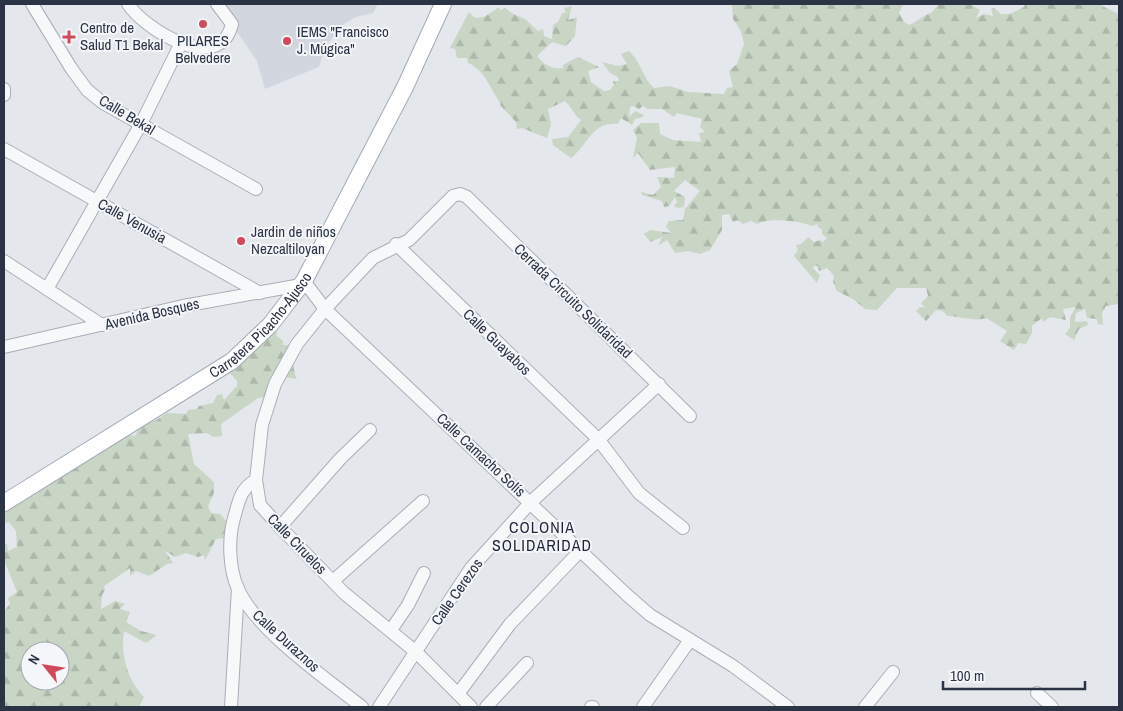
<svg xmlns="http://www.w3.org/2000/svg" width="1123" height="711" font-family="'Archivo Narrow',sans-serif">
	<defs>
		<pattern id="forest-firs" width="22" height="20" patternUnits="userSpaceOnUse" patternTransform="scale(1.25)"><rect width="22" height="20" fill="#c9d6c5"/><path d="M5 1l3.5 6h-7zM16 11l3.5 6h-7z" fill="#adb8ab"/></pattern>
	</defs>
	<rect width="100%" height="100%" fill="#e4e7ec"/>
	<path fill="#d2d6de" d="M 218,4 L 378,4 L 373,13 L 356,17 L 344,24 L 335,34 L 325,48 L 319,67 L 265,89 L 257,61 Z"/>
	<g fill="url(#forest-firs)" fill-rule="evenodd">
		<path d="M 732,4 L 903,4 L 899,13 L 904,22 L 909,25 C 917,22 923,15 931,13 L 939,4 L 970,4 L 980,10 L 976,18 L 984,14 L 993,16 L 991,9 L 994,8 L 1001,14 L 1010,14 L 1024,7 L 1025,4 L 1105,4 L 1102,6 L 1117,13 L 1119,18 L 1119,304 L 1106,306 L 1102,313 L 1103,325 L 1098,324 L 1097,319 L 1087,318 L 1085,309 L 1076,313 L 1075,322 L 1087,321 L 1088,325 L 1079,329 L 1074,340 L 1065,334 L 1070,328 L 1070,317 L 1076,307 L 1063,309 L 1066,320 L 1050,317 L 1043,322 L 1042,318 L 1032,326 L 1032,333 L 1026,344 L 1018,343 L 1014,350 L 1000,341 L 1007,331 L 986,318 C 975,322 959,316 947,316 L 943,311 L 936,310 L 926,321 L 916,311 L 920,307 L 925,308 L 921,303 L 928,296 L 926,288 L 897,288 L 877,310 L 865,309 L 853,299 L 837,291 L 833,282 L 834,276 L 827,268 L 819,271 L 818,266 L 814,266 L 813,269 L 820,275 L 817,283 L 794,256 L 798,250 L 796,245 L 801,244 L 808,237 L 814,242 L 820,240 L 823,242 L 827,238 L 822,234 L 822,229 L 819,228 L 817,224 L 812,226 C 800,221 768,217 758,224 L 751,221 L 743,224 L 738,220 L 733,222 L 729,214 L 722,215 L 722,230 L 710,250 L 700,254 L 688,251 L 675,253 L 667,240 L 658,246 L 662,237 L 650,242 L 644,234 L 650,230 L 671,233 L 666,226 L 669,221 L 683,220 L 685,209 L 700,191 L 685,180 L 674,191 L 685,197 L 684,207 L 678,208 L 674,206 L 677,202 L 675,197 L 669,206 L 664,207 L 662,201 L 642,195 L 641,192 L 653,195 L 661,187 L 657,177 L 674,178 L 675,167 L 650,170 L 638,153 L 633,158 L 637,138 L 633,130 L 641,123 L 659,123 L 660,134 L 673,140 L 701,142 L 699,133 L 705,132 L 700,127 L 702,119 L 677,113 L 674,117 L 662,109 L 647,109 L 643,106 L 639,109 L 633,106 L 630,107 L 629,117 L 635,111 L 644,115 L 643,117 L 635,119 L 632,125 L 621,118 L 618,124 C 592,121 588,145 571,158 L 553,145 L 552,139 L 568,137 L 581,120 C 574,116 572,107 565,101 L 548,109 L 551,125 L 547,138 L 522,128 L 517,129 L 516,122 L 500,105 L 501,104 C 490,89 486,71 468,63 L 467,58 L 457,58 L 455,49 L 450,48 L 469,12 L 475,18 L 484,17 L 498,8 L 501,10 L 505,8 L 513,14 L 525,19 L 538,31 L 543,29 L 544,36 L 552,39 L 553,25 L 558,22 L 562,13 L 566,13 L 564,8 L 572,6 L 568,20 L 577,17 L 575,36 L 566,46 L 552,42 L 537,56 C 543,64 552,70 563,68 L 563,65 L 578,57 L 599,67 L 588,71 L 591,82 L 604,91 L 610,90 L 614,85 L 613,81 L 619,81 L 618,77 L 610,73 L 602,62 L 618,66 L 627,64 L 621,54 L 629,51 C 641,62 644,80 654,88 L 670,86 L 688,92 L 724,94 L 727,88 L 733,87 L 729,71 L 737,64 L 744,44 L 741,31 L 733,19 Z"/>
		<path d="M 272,323 L 278,328 L 276,335 L 283,341 L 283,345 L 291,345 C 294,356 292,371 297,379 L 285,377 L 265,397 L 258,398 L 221,424 L 222,436 L 213,437 L 207,433 L 188,434 L 194,464 L 214,482 L 214,493 L 208,506 L 211,513 L 220,514 L 228,523 L 224,538 L 216,539 L 205,560 L 204,555 L 198,557 L 186,553 L 175,557 L 165,551 L 173,563 L 167,564 L 149,576 L 136,571 L 130,576 L 130,568 L 104,586 L 105,590 L 102,595 L 101,609 L 115,601 L 125,604 L 120,609 L 130,612 L 126,622 L 141,631 L 157,635 L 146,643 L 124,631 C 120,656 128,681 144,697 L 139,707 L 4,707 L 4,611 L 10,604 L 8,598 L 17,592 L 4,560 L 4,543 L 7,544 L 8,551 L 17,547 L 16,531 L 9,522 L 4,523 L 4,505 L 123,434 L 135,436 L 143,421 L 155,421 L 167,413 L 186,414 L 188,410 L 197,409 L 199,406 L 213,403 L 217,395 L 222,394 L 224,400 L 237,386 L 237,381 L 228,371 L 250,332 ZM 30,651 L 60,651 L 60,681 L 30,681 Z"/>
	</g>
	<g fill="none" stroke-linecap="round" stroke-linejoin="round">
		<defs>
			<g id="minor">
				<path d="M 32,4 L 71,68 L 87,90 L 103,103 L 256,189"/>
				<path d="M 128,4 C 145,30 220,76 232,24 L 217,4"/>
				<path d="M 4,89 L 4,95"/>
				<path d="M 4,149 L 260,293"/>
				<path d="M 396,244 L 598,439 L 639,493 L 683,528"/>
				<path d="M 4,261 L 102,325"/>
				<path d="M 304,281 L 325,309 L 627,595 L 650,615 L 733,666 L 788,707"/>
				<path d="M 47,289 L 141,124 L 181,43"/>
				<path d="M 4,347 L 183,306 L 301,285"/>
				<path d="M 256,480 C 240,489 239,501 234,518 C 228,539 229,569 238,589 C 257,631 326,678 362,707"/>
				<path d="M 280,527 L 340,459 L 370,430"/>
				<path d="M 333,581 L 423,501"/>
				<path d="M 391,630 L 408,605 L 424,573"/>
				<path d="M 1037,693 L 1052,707"/>
				<path d="M 458,694 L 510,624 L 581,550"/>
				<path d="M 231,707 L 238,588"/>
				<path d="M 379,707 L 471,568 L 531,502 L 659,384"/>
				<path d="M 471,707 L 416,652 L 344,593 L 280,527 L 260,505 L 256,480 L 262,425 L 275,384 L 297,344 L 325,309 L 373,258 L 409,240 L 453,196 L 460,194 L 467,197 L 690,416"/>
				<path d="M 486,707 L 527,663"/>
				<path d="M 591,707 L 593,707"/>
				<path d="M 643,707 L 690,640"/>
				<path d="M 865,707 L 893,672"/>
			</g>
			<g id="major">
				<path id="s1" d="M 4,503 L 232,361 L 270,325 L 304,281 L 405,87 L 443,4"/>
			</g>
		</defs>
		<use href="#minor" stroke="#a9aeb7" stroke-width="14"/>
		<use href="#major" stroke="#a3abb8" stroke-width="18"/>
		<use href="#minor" stroke="#f7f8fa" stroke-width="12"/>
		<use href="#major" stroke="#fff" stroke-width="16"/>
	</g>
	<g fill="#d1495b" stroke="#f4f6f9" stroke-width="2">
		<circle cx="203" cy="24" r="5"/>
		<path d="M66.5 29.5h5v5h5v5h-5v5h-5v-5h-5v-5h5z"/>
		<circle cx="287" cy="41" r="5"/>
		<circle cx="241" cy="241" r="5"/>
	</g>
	<g text-anchor="middle" stroke-width="4" stroke-linejoin="round" paint-order="stroke">
		<g font-size="15" fill="#2b3445" stroke="#f4f6f9" text-anchor="start">
			<text x="80" y="33">Centro de<tspan x="80" dy="17">Salud T1 Bekal</tspan></text>
			<text x="297" y="37">IEMS "Francisco<tspan x="297" dy="17">J. Múgica"</tspan></text>
			<text x="203" y="46" text-anchor="middle">PILARES<tspan x="203" dy="17">Belvedere</tspan></text>
			<text x="251" y="237">Jardin de niños<tspan x="251" dy="17">Nezcaltiloyan</tspan></text>
		</g>
		<g font-size="15" fill="#2b3445" stroke="#f4f6f9">
			<text transform="translate(127 115) rotate(31)" y="5">Calle Bekal</text>
			<text transform="translate(132 221) rotate(29)" y="5">Calle Venusia</text>
			<text transform="translate(573 301) rotate(44)" y="5">Cerrada Circuito Solidaridad</text>
			<text transform="translate(152 314) rotate(-13)" y="5">Avenida Bosques</text>
			<text dy="5" stroke="none"><textPath href="#s1" startOffset="314">Carretera Picacho-Ajusco</textPath></text>
			<text transform="translate(497 342) rotate(44)" y="5">Calle Guayabos</text>
			<text transform="translate(481 455) rotate(43)" y="5">Calle Camacho Solís</text>
			<text transform="translate(297 544) rotate(46)" y="5">Calle Ciruelos</text>
			<text transform="translate(457 592) rotate(-55)" y="5">Calle Cerezos</text>
			<text transform="translate(286 641) rotate(42)" y="5">Calle Duraznos</text>
		</g>
		<g font-size="16" letter-spacing="1" fill="#1d2536" stroke="#f4f6f9">
			<text x="542" y="533">COLONIA<tspan x="542" dy="18">SOLIDARIDAD</tspan></text>
		</g>
	</g>
	<rect width="1123" height="711" fill="none" stroke="#2b3445" stroke-width="10"/>
	<g transform="translate(45 666) rotate(300)"><circle r="24" fill="#f4f6f9" stroke="#a4a8b1"/>
	<path d="M0-4L9 19L0 12L-9 19Z" fill="#d1495b"/>
	<text y="-8" font-size="14" font-weight="bold" text-anchor="middle" fill="#2b3445">N</text>
	</g>
	<path d="M943 681v8h142v-8" fill="none" stroke="#2b3445" stroke-width="2.5"/>
	<text x="950" y="681" font-size="15" fill="#2b3445" stroke="#f4f6f9" stroke-width="4" paint-order="stroke">100 m</text>
</svg>
